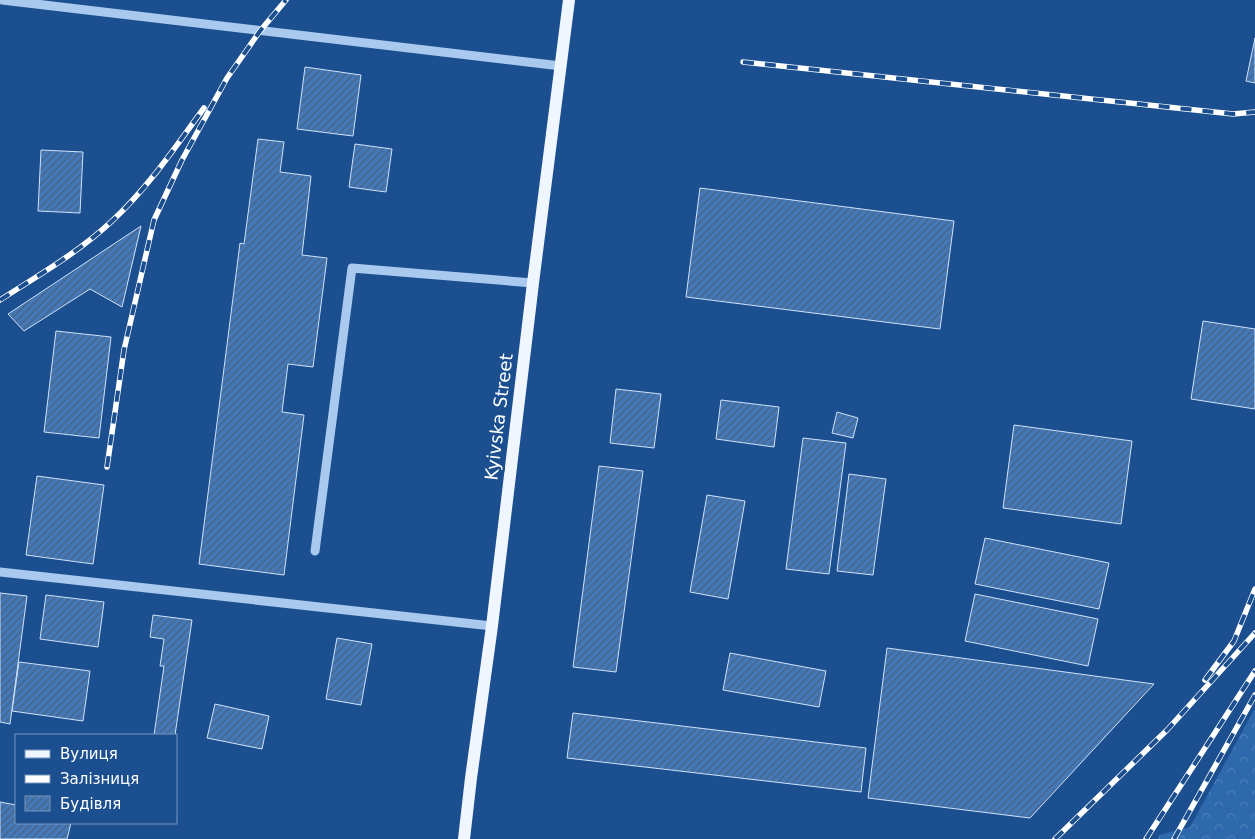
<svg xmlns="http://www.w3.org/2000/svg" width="1255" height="839" font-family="'DejaVu Sans',sans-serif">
	<defs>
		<pattern id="forest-crowns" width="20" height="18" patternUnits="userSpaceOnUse" patternTransform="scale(1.25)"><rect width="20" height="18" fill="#2e69ad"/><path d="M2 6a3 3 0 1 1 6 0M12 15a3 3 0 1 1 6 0" fill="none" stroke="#4d80b9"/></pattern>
		<pattern id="building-hatch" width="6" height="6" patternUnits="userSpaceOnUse" patternTransform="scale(1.25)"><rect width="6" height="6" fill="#4478b7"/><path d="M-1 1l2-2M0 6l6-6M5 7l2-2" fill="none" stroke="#486282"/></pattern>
	</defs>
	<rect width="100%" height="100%" fill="#1b4f8f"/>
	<path fill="url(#forest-crowns)" d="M 1255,708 L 1255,839 L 1158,839 L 1159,835 L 1190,827 Z"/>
	<g fill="url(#building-hatch)" stroke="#cfe3fa">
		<path d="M 1255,38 L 1255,83 L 1246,81 Z"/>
		<path d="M 305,67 L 361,75 L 353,136 L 297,129 Z"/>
		<path d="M 258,139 L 284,142 L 280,172 L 311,176 L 302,255 L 327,258 L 313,367 L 288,364 L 282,412 L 304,415 L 284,575 L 199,564 L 240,243 L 244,244 Z"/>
		<path d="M 355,144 L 392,149 L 386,192 L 349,187 Z"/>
		<path d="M 41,150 L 83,152 L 80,213 L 38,211 Z"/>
		<path d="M 700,188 L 954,221 L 940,329 L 686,297 Z"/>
		<path d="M 141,226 L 122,307 L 90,289 L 24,331 L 8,314 Z"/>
		<path d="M 1203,321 L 1255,329 L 1255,409 L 1191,399 Z"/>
		<path d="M 56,331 L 111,337 L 99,438 L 44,432 Z"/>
		<path d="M 616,389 L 661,394 L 654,448 L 610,443 Z"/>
		<path d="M 721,400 L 779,407 L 774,447 L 716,439 Z"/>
		<path d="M 837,412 L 858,418 L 853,438 L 832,433 Z"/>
		<path d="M 1014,425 L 1132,441 L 1121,524 L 1003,508 Z"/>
		<path d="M 803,438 L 846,443 L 829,574 L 786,569 Z"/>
		<path d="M 599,466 L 643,471 L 616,672 L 573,667 Z"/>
		<path d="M 849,474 L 886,479 L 873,575 L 837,571 Z"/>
		<path d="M 37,476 L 104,485 L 93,564 L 26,555 Z"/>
		<path d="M 707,495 L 745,501 L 728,599 L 690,592 Z"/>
		<path d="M 985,538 L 1109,563 L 1099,609 L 975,584 Z"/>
		<path d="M 0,593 L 27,596 L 10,724 L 0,722 Z"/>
		<path d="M 975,594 L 1098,619 L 1088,666 L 965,641 Z"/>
		<path d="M 46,595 L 104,602 L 98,647 L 40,639 Z"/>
		<path d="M 153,615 L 192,620 L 175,735 L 154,735 L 164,666 L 160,666 L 164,639 L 150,637 Z"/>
		<path d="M 337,638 L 372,644 L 361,705 L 326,699 Z"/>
		<path d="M 887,648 L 1154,684 L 1030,818 L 868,798 Z"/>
		<path d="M 730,653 L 826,671 L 819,707 L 723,690 Z"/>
		<path d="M 19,662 L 90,671 L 83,721 L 12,711 Z"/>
		<path d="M 215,704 L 269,716 L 262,749 L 207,738 Z"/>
		<path d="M 573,713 L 866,748 L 861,792 L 567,758 Z"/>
		<path d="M 0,802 L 16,805 L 16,823 L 71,823 L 67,839 L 0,839 Z"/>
	</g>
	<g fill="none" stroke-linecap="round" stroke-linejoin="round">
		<g stroke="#a9c9ee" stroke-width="9">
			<path d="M 2,0 L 561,66"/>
			<path d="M 315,551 L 352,268 L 533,283"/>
			<path d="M 0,572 L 492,626"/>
		</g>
		<path stroke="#f0f6ff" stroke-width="12" d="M 464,839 L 471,778 L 492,626 L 533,283 L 569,0"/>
		<defs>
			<g id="rail">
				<path d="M 743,62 L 1233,114 L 1255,112"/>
				<path d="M 0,300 C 39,275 79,252 112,221 C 148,188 175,147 204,108"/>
				<path d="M 107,467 L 124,350 L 154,220 L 182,160 L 227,78 L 260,31 L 286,0"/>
				<path d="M 1205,680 L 1234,641 L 1255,589"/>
				<path d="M 1055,839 L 1167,730 L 1255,633"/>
				<path d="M 1146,839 L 1255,671"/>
				<path d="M 1174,839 L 1255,695"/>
			</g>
		</defs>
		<use href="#rail" stroke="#fff" stroke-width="5.5"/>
		<use href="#rail" stroke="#1b4f8f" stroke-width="4" stroke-dasharray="11" stroke-linecap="butt"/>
	</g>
	<g text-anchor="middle" stroke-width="5" stroke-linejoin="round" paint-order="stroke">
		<g font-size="18" fill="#fff" stroke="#1b4f8f">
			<text transform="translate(499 417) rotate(-83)" y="6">Kyivska Street</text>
		</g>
	</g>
	<rect x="15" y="734" width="162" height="90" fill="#1b4f8f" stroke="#7695bc"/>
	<rect x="25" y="750" width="25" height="8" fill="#f0f6ff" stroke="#7695bc"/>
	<text x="60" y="759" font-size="15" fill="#ffffff">Вулиця</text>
	<rect x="25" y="775" width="25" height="8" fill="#ffffff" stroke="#7695bc"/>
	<text x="60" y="784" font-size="15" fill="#ffffff">Залізниця</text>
	<rect x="25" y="796" width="25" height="15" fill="url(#building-hatch)" stroke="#7695bc"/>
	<text x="60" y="809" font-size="15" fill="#ffffff">Будівля</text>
</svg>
